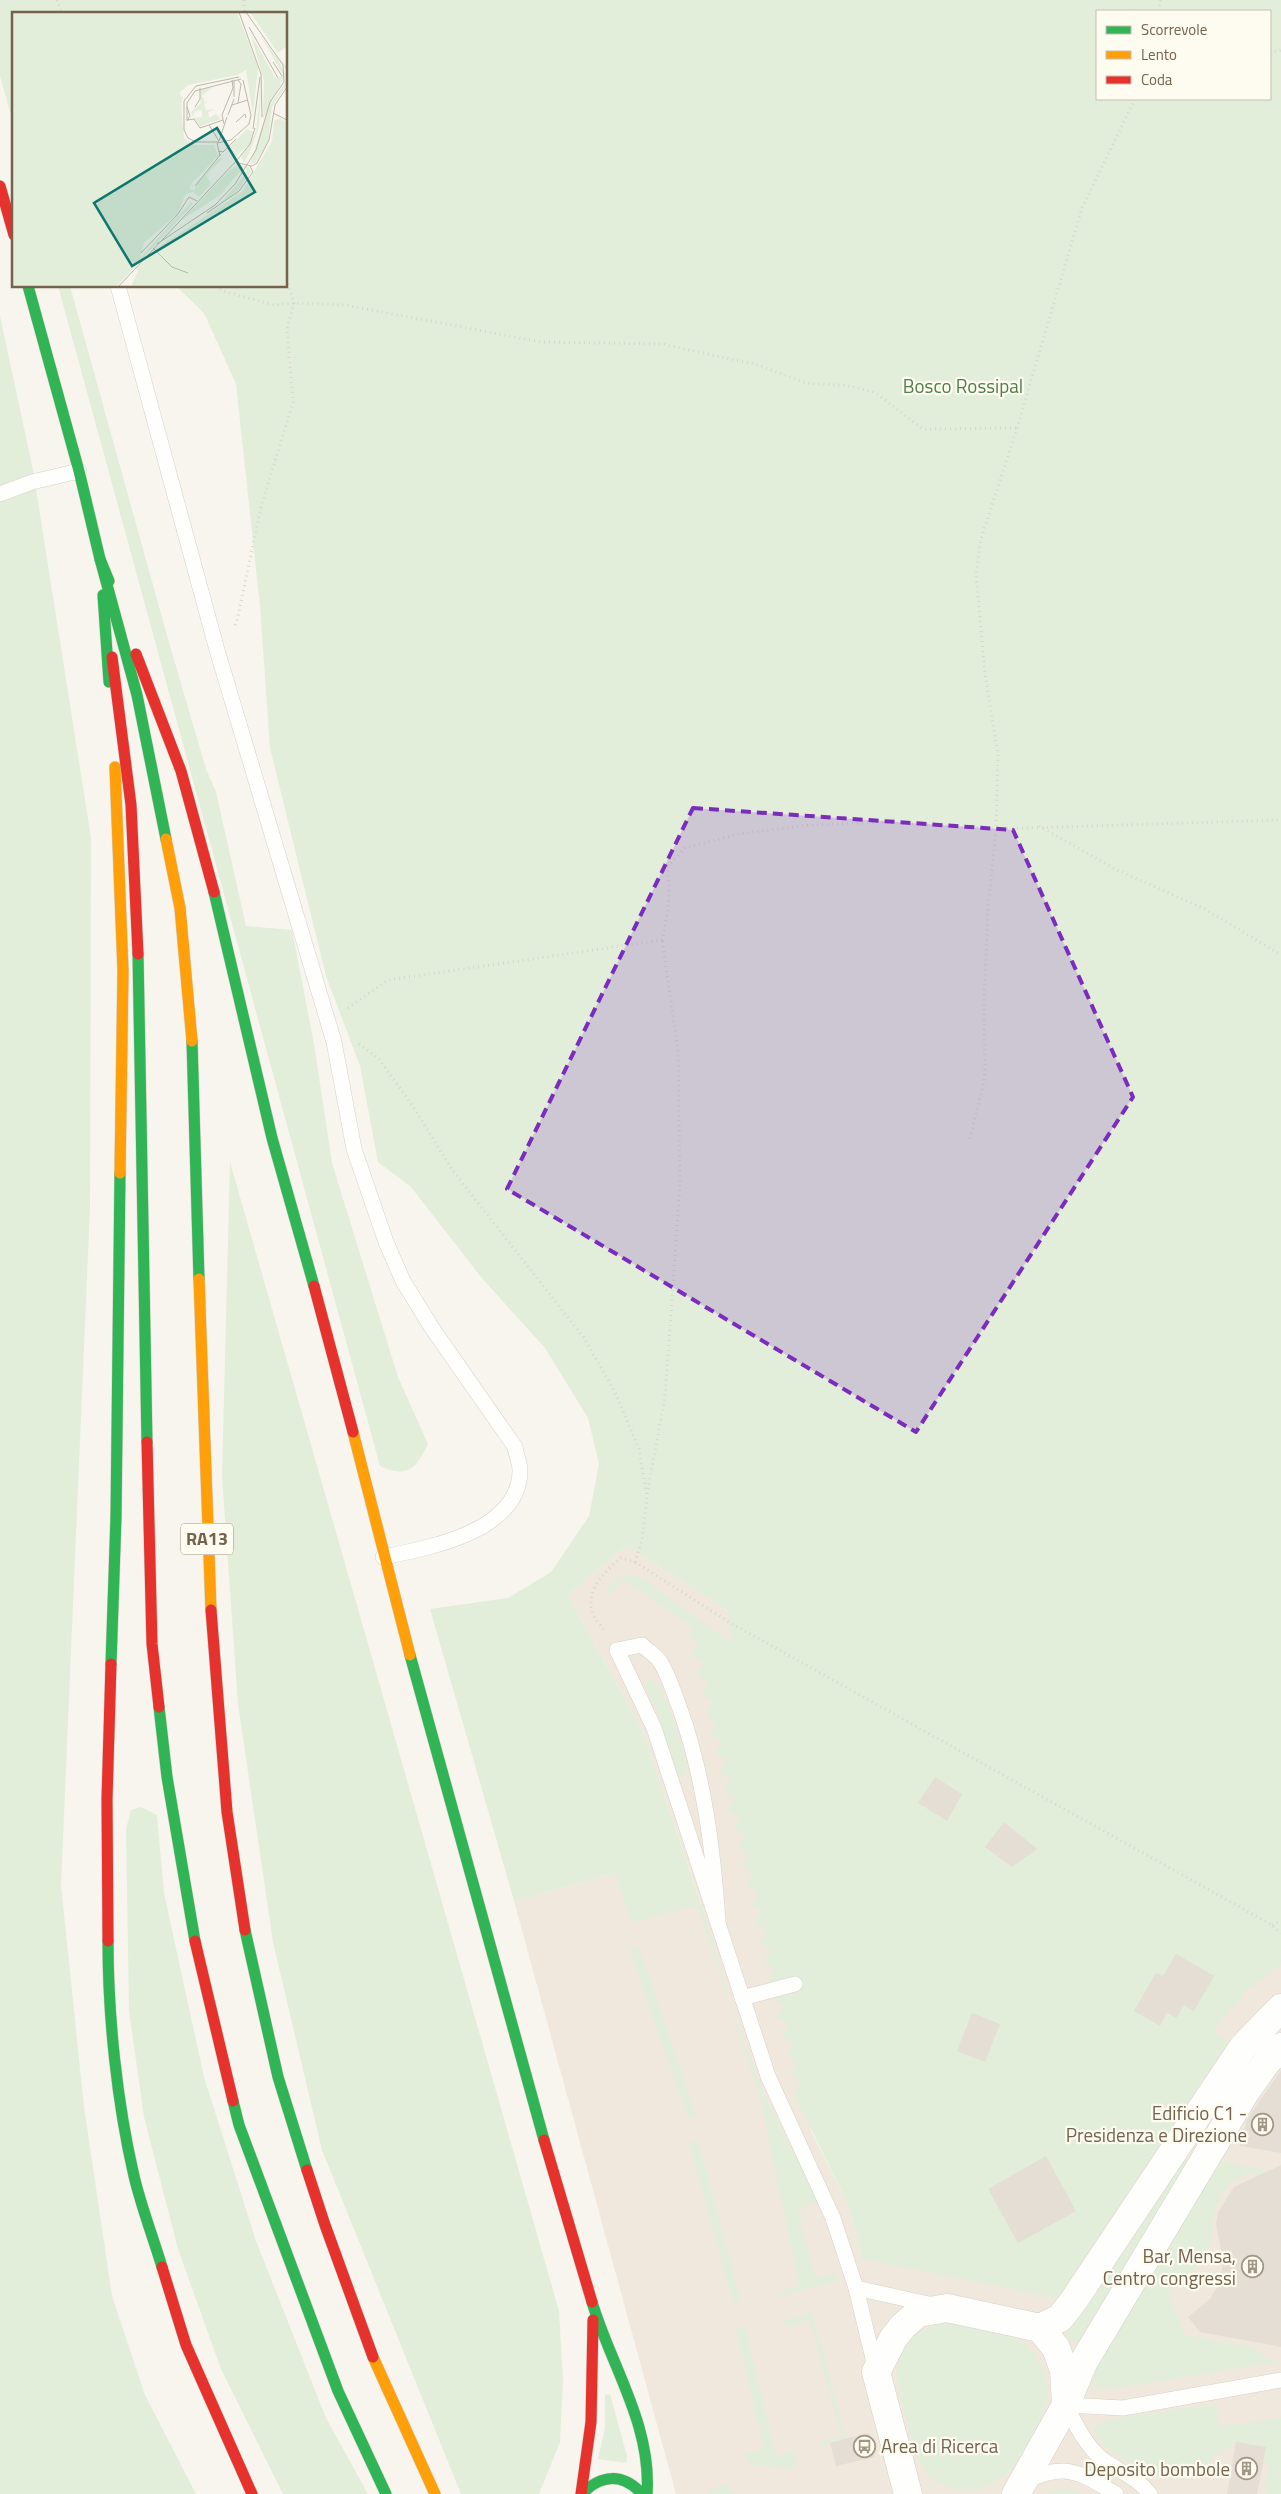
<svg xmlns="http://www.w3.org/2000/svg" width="1281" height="2494" font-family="'Titillium Web',sans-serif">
	<rect width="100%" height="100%" fill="#f7f5ee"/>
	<path fill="#f1e8dd" d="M 627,1545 L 728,1611 L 796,1991 L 811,2131 L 848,2205 L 863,2258 L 1061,2299 L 1185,2070 L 1256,1955 L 1281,1937 L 1281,2494 L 676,2494 L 514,1901 L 615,1873 L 701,1904 L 643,1732 L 568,1595 Z"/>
	<g fill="#e2eeda" fill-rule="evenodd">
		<path d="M 0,0 L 1281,0 L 1281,1964 L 1248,1990 L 1213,2030 L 1232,2045 L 1061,2299 L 863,2259 L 848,2205 L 794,2094 L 801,2082 L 790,2075 L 797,2062 L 786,2057 L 793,2044 L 782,2037 L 788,2024 L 777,2018 L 783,2005 L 772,1999 L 796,1991 L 792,1977 L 771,1983 L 768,1981 L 774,1968 L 765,1962 L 771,1949 L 760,1943 L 766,1930 L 755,1924 L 761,1910 L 752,1905 L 758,1892 L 746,1886 L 752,1873 L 742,1867 L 748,1854 L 738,1848 L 744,1835 L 733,1830 L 739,1817 L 728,1810 L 734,1798 L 724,1792 L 730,1779 L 719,1772 L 726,1759 L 715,1753 L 722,1741 L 710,1734 L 716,1722 L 706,1715 L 712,1701 L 702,1695 L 707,1682 L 696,1675 L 703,1663 L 691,1656 L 698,1643 L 688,1637 L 693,1628 L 622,1579 L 607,1599 L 606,1593 C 611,1576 626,1572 641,1577 L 730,1642 L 728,1611 L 627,1545 L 568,1595 L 643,1732 L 701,1905 L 732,2009 L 762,2090 L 819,2202 L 798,2208 L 815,2278 L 838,2272 L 836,2281 L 779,2296 L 778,2292 L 799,2285 L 759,2094 L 697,1907 L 699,1905 L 632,1922 L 615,1873 L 514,1901 L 430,1609 L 508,1598 L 551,1572 L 589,1516 L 599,1464 L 588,1418 L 545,1348 L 481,1277 L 411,1187 L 378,1162 L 360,1066 L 326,976 L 270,748 L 260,606 L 236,384 L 204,313 L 176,286 L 286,286 L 286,14 L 14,14 L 14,126 L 0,76 ZM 1097,11 L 1270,11 L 1270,99 L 1097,99 Z"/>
		<path d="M 58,286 L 70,286 L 168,639 L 206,769 L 216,792 L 246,926 L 292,930 L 314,1044 L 332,1163 L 398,1377 L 428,1444 C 416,1468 408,1479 380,1466 Z"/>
		<path d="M 0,316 L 33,470 L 91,838 L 90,1207 L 61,1885 L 84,2107 L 112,2296 L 145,2395 L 196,2494 L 0,2494 Z"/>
		<path d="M 230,1162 L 559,2311 L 563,2380 L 560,2442 L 539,2494 L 461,2494 L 322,2150 L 273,1942 L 238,1704 L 222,1476 Z"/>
		<path d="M 651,1679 C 669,1691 683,1747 687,1769 L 683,1777 L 676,1774 L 657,1711 L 645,1688 L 647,1680 Z"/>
		<path d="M 141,1807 L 157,1815 L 164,1893 L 204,2077 L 256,2241 L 326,2418 L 368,2494 L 283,2494 L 221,2369 L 178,2249 L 144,2117 L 129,2011 L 126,1829 L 131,1810 Z"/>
		<path d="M 639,1946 L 696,2115 L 688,2118 L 629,1949 Z"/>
		<path d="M 698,2140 L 741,2301 L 733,2303 L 689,2142 Z"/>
		<path d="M 1182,2161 L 1188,2165 L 1082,2343 L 1071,2341 L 1065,2336 L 1065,2327 Z"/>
		<path d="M 1219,2161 L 1281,2173 L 1270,2178 C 1257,2172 1251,2171 1238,2179 C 1202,2202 1222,2230 1203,2261 C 1195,2275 1182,2283 1168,2291 L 1185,2335 L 1258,2348 L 1266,2358 L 1281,2363 L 1264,2364 L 1105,2390 C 1095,2389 1090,2383 1091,2373 Z"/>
		<path d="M 812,2312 L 846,2438 L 820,2447 L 819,2443 L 842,2436 L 809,2320 L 787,2327 L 784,2320 Z"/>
		<path d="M 943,2323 C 956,2323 968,2327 980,2329 C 1009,2335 1032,2340 1043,2369 C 1047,2379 1049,2389 1047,2399 C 1044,2417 1032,2435 1024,2451 C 1016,2467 1006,2476 990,2485 C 965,2494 935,2490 921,2465 C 913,2452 910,2434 906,2418 C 893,2372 885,2338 943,2323 Z"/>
		<path d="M 745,2326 L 776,2457 L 795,2451 L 797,2458 L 795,2465 L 790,2469 L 754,2465 L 747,2462 L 745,2454 L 764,2448 L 736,2329 Z"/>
		<path d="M 610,2394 L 627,2456 L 626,2463 L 598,2459 L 605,2428 L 605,2395 Z"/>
		<path d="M 1216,2404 L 1219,2427 L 1281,2417 L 1281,2494 L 1266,2494 L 1267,2490 L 1264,2489 L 1269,2464 L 1263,2462 L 1265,2447 L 1236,2442 C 1193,2473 1181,2494 1129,2463 C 1114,2454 1101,2446 1094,2430 L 1096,2425 L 1111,2419 Z"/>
		<path d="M 727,2484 L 730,2492 L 742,2494 L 707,2494 L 706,2491 Z"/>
		<path d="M 1057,2489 L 1072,2490 L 1084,2494 L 1045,2494 Z"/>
	</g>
	<g fill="#e4ded5">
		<path d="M 935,1777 L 962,1794 L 947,1821 L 918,1803 Z"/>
		<path d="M 1004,1822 L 1037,1849 L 1012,1867 L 985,1847 Z"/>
		<path d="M 1176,1954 L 1214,1976 L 1194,2011 L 1184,2005 L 1176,2018 L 1167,2013 L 1160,2026 L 1134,2011 L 1156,1973 L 1163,1976 Z"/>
		<path d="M 972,2013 L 1000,2024 L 985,2062 L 957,2051 Z"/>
		<path d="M 1281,2070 L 1281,2153 L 1240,2146 L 1247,2119 Z"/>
		<path d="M 1046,2156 L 1076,2211 L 1018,2243 L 988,2189 Z"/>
		<path d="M 1281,2165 L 1281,2347 L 1200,2332 L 1188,2317 L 1210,2299 L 1220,2282 L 1223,2261 L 1216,2223 L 1218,2212 L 1234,2187 Z"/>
		<path d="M 868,2433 L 875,2457 L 836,2466 L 830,2443 Z"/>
		<path d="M 1236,2442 L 1266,2447 L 1257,2494 L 1227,2494 Z"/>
	</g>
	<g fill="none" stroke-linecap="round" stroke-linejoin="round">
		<defs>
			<g id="lane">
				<path d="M 118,286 L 217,650 L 334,1042 L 354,1149 L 386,1242 L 403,1281 L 432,1328 L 515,1447 C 516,1454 520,1463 520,1470 C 520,1532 428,1548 383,1557"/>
				<path d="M 0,494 L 32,482 L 79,471"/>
				<path d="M 718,1921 C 713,1848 704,1776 679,1706 C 673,1691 668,1673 659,1660 C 655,1655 647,1650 642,1645 L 617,1650 L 654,1728 L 768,2076 L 833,2218 L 856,2288 L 876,2371"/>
				<path d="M 742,1998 L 795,1984"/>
				<path d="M 856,2288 L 933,2305"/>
				<path d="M 1025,2482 C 1065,2461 1081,2473 1116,2494"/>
				<path d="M 1150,2494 C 1137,2477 1120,2472 1103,2460 C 1086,2446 1075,2424 1066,2405 L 1123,2408 L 1281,2380"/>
			</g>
			<g id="street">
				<path d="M 1040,2328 L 1060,2318 L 1072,2303 L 1243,2047 L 1281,2008"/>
				<path d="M 1068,2399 L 1083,2363 L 1244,2094 L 1266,2063 L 1281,2047"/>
				<path d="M 908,2494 L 876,2372 L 893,2339 L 903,2326 L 918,2313 L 947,2308 L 1040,2328 L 1056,2348 L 1064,2370 L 1066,2405 L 1016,2494"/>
			</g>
			<g id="fast">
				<path d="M 28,286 L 79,471 L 100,559 L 109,581"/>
				<path d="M 100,559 L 137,695 L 166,839"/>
				<path d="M 103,595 L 109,682"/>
				<path d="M 214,892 L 272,1138 L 314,1286"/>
				<path d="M 138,954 L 147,1442"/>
				<path d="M 192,1041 L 199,1279"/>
				<path d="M 410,1655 L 544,2140"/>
				<path d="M 111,1664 L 116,1517 L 120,1173"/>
				<path d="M 159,1707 L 167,1777 L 195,1941"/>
				<path d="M 245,1930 L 278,2077 L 307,2170"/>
				<path d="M 108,1941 C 108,2016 117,2103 134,2176 C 141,2206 153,2237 162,2267"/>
				<path d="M 233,2101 L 239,2125 L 338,2391 L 386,2494"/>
				<path d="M 592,2302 C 611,2366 652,2425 647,2494"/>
				<path d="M 582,2494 C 601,2474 623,2473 642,2494"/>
			</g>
			<g id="slow">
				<path d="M 115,767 L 123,971 L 120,1173"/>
				<path d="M 166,839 L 180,908 L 192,1041"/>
				<path d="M 199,1279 L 211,1610"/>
				<path d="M 353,1432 L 410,1655"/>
				<path d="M 373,2357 L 435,2494"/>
			</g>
			<g id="jam">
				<path d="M 0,186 L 14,235"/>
				<path d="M 136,654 L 181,771 L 214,892"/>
				<path d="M 112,657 L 131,805 L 138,954"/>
				<path d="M 314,1286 L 353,1432"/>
				<path d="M 147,1442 L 152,1644 L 159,1707"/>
				<path d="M 211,1610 L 227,1812 L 245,1930"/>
				<path d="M 108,1941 L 107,1799 L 111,1664"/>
				<path d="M 195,1941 L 233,2101"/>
				<path d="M 544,2140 L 592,2302"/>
				<path d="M 307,2170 L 325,2225 L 373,2357"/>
				<path d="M 162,2267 L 186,2345 L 252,2494"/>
				<path d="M 581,2494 L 591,2422 L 593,2320"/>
			</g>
		</defs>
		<use href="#lane" stroke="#d5d1c9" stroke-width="16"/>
		<use href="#street" stroke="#d5d1c9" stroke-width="29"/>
		<use href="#fast" stroke="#d6d1c9" stroke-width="12"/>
		<use href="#slow" stroke="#d6d1c9" stroke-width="12"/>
		<use href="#jam" stroke="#d6d1c9" stroke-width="12"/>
		<g stroke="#dad5cf" stroke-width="3" stroke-dasharray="1 4" stroke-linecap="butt">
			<path d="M 57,0 L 62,14"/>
			<path d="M 244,0 L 245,14"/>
			<path d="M 1158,11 L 1161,0"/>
			<path d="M 1270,53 L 1281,50"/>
			<path d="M 1135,99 L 1082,208 L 1017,428 L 981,539 L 976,574 L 985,674 L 998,755 L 996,829 L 1281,820"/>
			<path d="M 216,286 L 223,291 L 274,305 L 294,303 L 345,305 L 541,342 L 662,344 L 758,365 L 806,383 L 851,386 L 876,393 L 923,429 L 1017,428"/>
			<path d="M 235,625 L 237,621 L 261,507 L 293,402 L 287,329 L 294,303 L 286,277"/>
			<path d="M 1039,826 L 1117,870 L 1205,909 L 1281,955"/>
			<path d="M 348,1008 L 388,980 L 662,940 C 668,915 671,893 667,867 L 685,848 L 738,834 L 809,825 L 888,822 L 996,829 L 988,907 L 984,1003 L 985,1077 L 969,1142"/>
			<path d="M 359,1044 L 378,1058 L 412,1105 L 453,1171 L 584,1338 L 616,1394 L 639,1449 L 647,1497 L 642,1540 L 635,1562 L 621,1558 C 605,1571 584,1591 593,1614 C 595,1620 601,1625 604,1630"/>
			<path d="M 647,1494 L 665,1397 L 680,1186 L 678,1050 L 662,940"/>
			<path d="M 635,1562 L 729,1622 L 1272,1925 L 1281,1933"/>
			<path d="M 1272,1925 L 1281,1921"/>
		</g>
		<use href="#lane" stroke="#fefefc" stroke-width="15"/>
		<use href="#street" stroke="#fefefc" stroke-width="28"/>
		<use href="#fast" stroke="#30b455" stroke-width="11"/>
		<use href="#slow" stroke="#ff9f0a" stroke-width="11"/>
		<use href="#jam" stroke="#e5322d" stroke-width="11"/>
	</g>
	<path fill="#7b2cbf" fill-opacity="0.2" stroke="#7b2cbf" stroke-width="4" stroke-dasharray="10 6" stroke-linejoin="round" d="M 693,808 L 1013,830 L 1133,1097 L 916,1432 L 507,1189 Z"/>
	<defs>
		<symbol id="building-ring" viewBox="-11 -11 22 22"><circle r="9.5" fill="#fefbf0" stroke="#a29686" stroke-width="1.5"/><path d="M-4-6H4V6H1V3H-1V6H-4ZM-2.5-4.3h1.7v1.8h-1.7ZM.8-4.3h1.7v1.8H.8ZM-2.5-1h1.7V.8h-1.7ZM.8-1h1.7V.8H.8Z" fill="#a29686"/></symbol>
		<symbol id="bus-ring" viewBox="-11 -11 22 22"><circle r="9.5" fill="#fefbf0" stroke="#a29686" stroke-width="1.5"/><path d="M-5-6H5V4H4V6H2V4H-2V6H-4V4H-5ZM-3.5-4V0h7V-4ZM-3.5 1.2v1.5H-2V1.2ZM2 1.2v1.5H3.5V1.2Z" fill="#a29686"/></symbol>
	</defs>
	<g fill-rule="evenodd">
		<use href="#building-ring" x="1250" y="2112" width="25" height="25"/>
		<use href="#building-ring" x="1240" y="2254" width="25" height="25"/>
		<use href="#bus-ring" x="852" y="2434" width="25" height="25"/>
		<use href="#building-ring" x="1234" y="2456" width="25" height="25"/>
	</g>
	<g text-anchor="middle" stroke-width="4.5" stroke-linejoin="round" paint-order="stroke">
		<rect fill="#fefbf0" stroke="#9e917f" stroke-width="1" x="181" y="1523.5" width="52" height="31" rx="4"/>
		<g font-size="18" font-weight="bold" fill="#75634e">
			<text x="207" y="1545">RA13</text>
		</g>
		<g font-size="19" fill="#507f4a" stroke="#fefbf0">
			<text x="963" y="393">Bosco Rossipal</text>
		</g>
		<g font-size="19" fill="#75634e" stroke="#fefbf0" text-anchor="end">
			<text x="1247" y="2120">Edificio C1 -<tspan x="1247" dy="22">Presidenza e Direzione</tspan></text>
			<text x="1236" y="2263">Bar, Mensa,<tspan x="1236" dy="22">Centro congressi</tspan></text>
			<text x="881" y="2453" text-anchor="start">Area di Ricerca</text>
			<text x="1230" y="2476">Deposito bombole</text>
		</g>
	</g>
	<g transform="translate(12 12)">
		<rect width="275" height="275" fill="#f7f5ee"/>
		<path d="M 0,0 L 225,0 L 246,55 L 241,102 L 234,58 L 225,63 L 176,73 L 168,80 L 169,85 L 171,84 L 169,95 L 172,126 L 182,133 L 202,133 L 206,144 L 180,171 L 181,177 L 178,170 L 178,177 L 182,178 L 186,171 L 205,149 L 208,146 L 207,145 L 210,147 L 194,163 L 199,172 L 187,185 L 181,180 L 173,183 L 166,201 L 132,231 L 128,246 L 179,190 L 181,192 L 104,275 L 0,275 ZM 238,0 L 275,0 L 275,34 L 266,41 ZM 239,23 L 264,67 L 271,63 L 249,24 L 266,47 L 273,63 L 251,107 L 252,69 ZM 266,44 L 275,55 L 275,72 L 260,95 L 256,130 L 243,151 L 238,152 L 256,96 L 274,70 L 274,58 ZM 249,70 L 247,114 L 239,138 L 232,151 L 229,145 L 244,120 ZM 200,76 L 189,84 L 192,86 L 192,90 L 197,89 L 192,92 L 194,98 L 204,97 L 196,100 L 197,106 L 204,102 L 209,107 L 188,114 L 182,106 L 190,105 L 190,98 L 183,99 L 181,105 L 179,100 L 189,91 L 188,84 L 189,77 ZM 268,106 L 275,110 L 275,275 L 119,275 L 126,259 L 124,256 L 142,238 L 230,180 L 260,129 L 262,109 ZM 235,117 L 241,120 L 237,132 L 223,146 L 218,134 ZM 227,153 L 237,155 L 239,160 L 226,178 L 207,193 L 230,166 L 235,157 L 231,156 L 208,183 L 170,208 L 218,158 Z" fill="#e2eeda"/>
		<path fill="none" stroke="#bfb7a9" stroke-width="1" d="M 227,0 L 249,62 L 250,105M 237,15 L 266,66M 261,50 L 270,64M 222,85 L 222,69M 226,91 L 229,72 L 226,68M 220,93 L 236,88M 175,95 L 178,104 L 175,109M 183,95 L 188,87 L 188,76M 261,101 L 275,108M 216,103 L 222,87M 175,108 L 175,91 L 183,79 L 229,67M 175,108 L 182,107 L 188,116 L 211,108M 224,110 L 233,102 L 234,106M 212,112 L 210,103 L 221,76 L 220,68M 197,113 L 207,129M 241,117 L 248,65M 207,129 L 215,105M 207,130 L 184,130 L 176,126 L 172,118 L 172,89 L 184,74 L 227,65M 206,139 L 211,140 L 224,127M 208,144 L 205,131 L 219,128 L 237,112 L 239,103 L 231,68M 225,148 L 238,132 L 243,116M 226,151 L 240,154 L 245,151 L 257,128 L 263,93 L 275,75M 183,174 L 209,142M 195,201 L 227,179 L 241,160 L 238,154M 145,232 L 203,193 L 223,172 L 244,138 L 258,90 L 272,70 L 271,53 L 234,0M 141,236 L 160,255 L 176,261M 129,241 L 166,202 L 177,185 L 185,189M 106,275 L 225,148"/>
		<path fill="#0f766e" fill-opacity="0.15" stroke="#0f766e" stroke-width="2.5" d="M 205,116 L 243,180 L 120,254 L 82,191 Z"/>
		<rect width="275" height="275" fill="none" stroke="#75634e" stroke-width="2.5"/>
	</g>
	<rect x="1096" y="10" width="175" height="90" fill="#fefbf0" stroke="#c7beaf"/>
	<rect x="1106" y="26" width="25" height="8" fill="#30b455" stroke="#c7beaf"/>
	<text x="1141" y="35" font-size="15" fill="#75634e">Scorrevole</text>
	<rect x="1106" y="51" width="25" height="8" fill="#ff9f0a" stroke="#c7beaf"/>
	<text x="1141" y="60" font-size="15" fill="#75634e">Lento</text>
	<rect x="1106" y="76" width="25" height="8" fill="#e5322d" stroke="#c7beaf"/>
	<text x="1141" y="85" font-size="15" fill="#75634e">Coda</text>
</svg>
